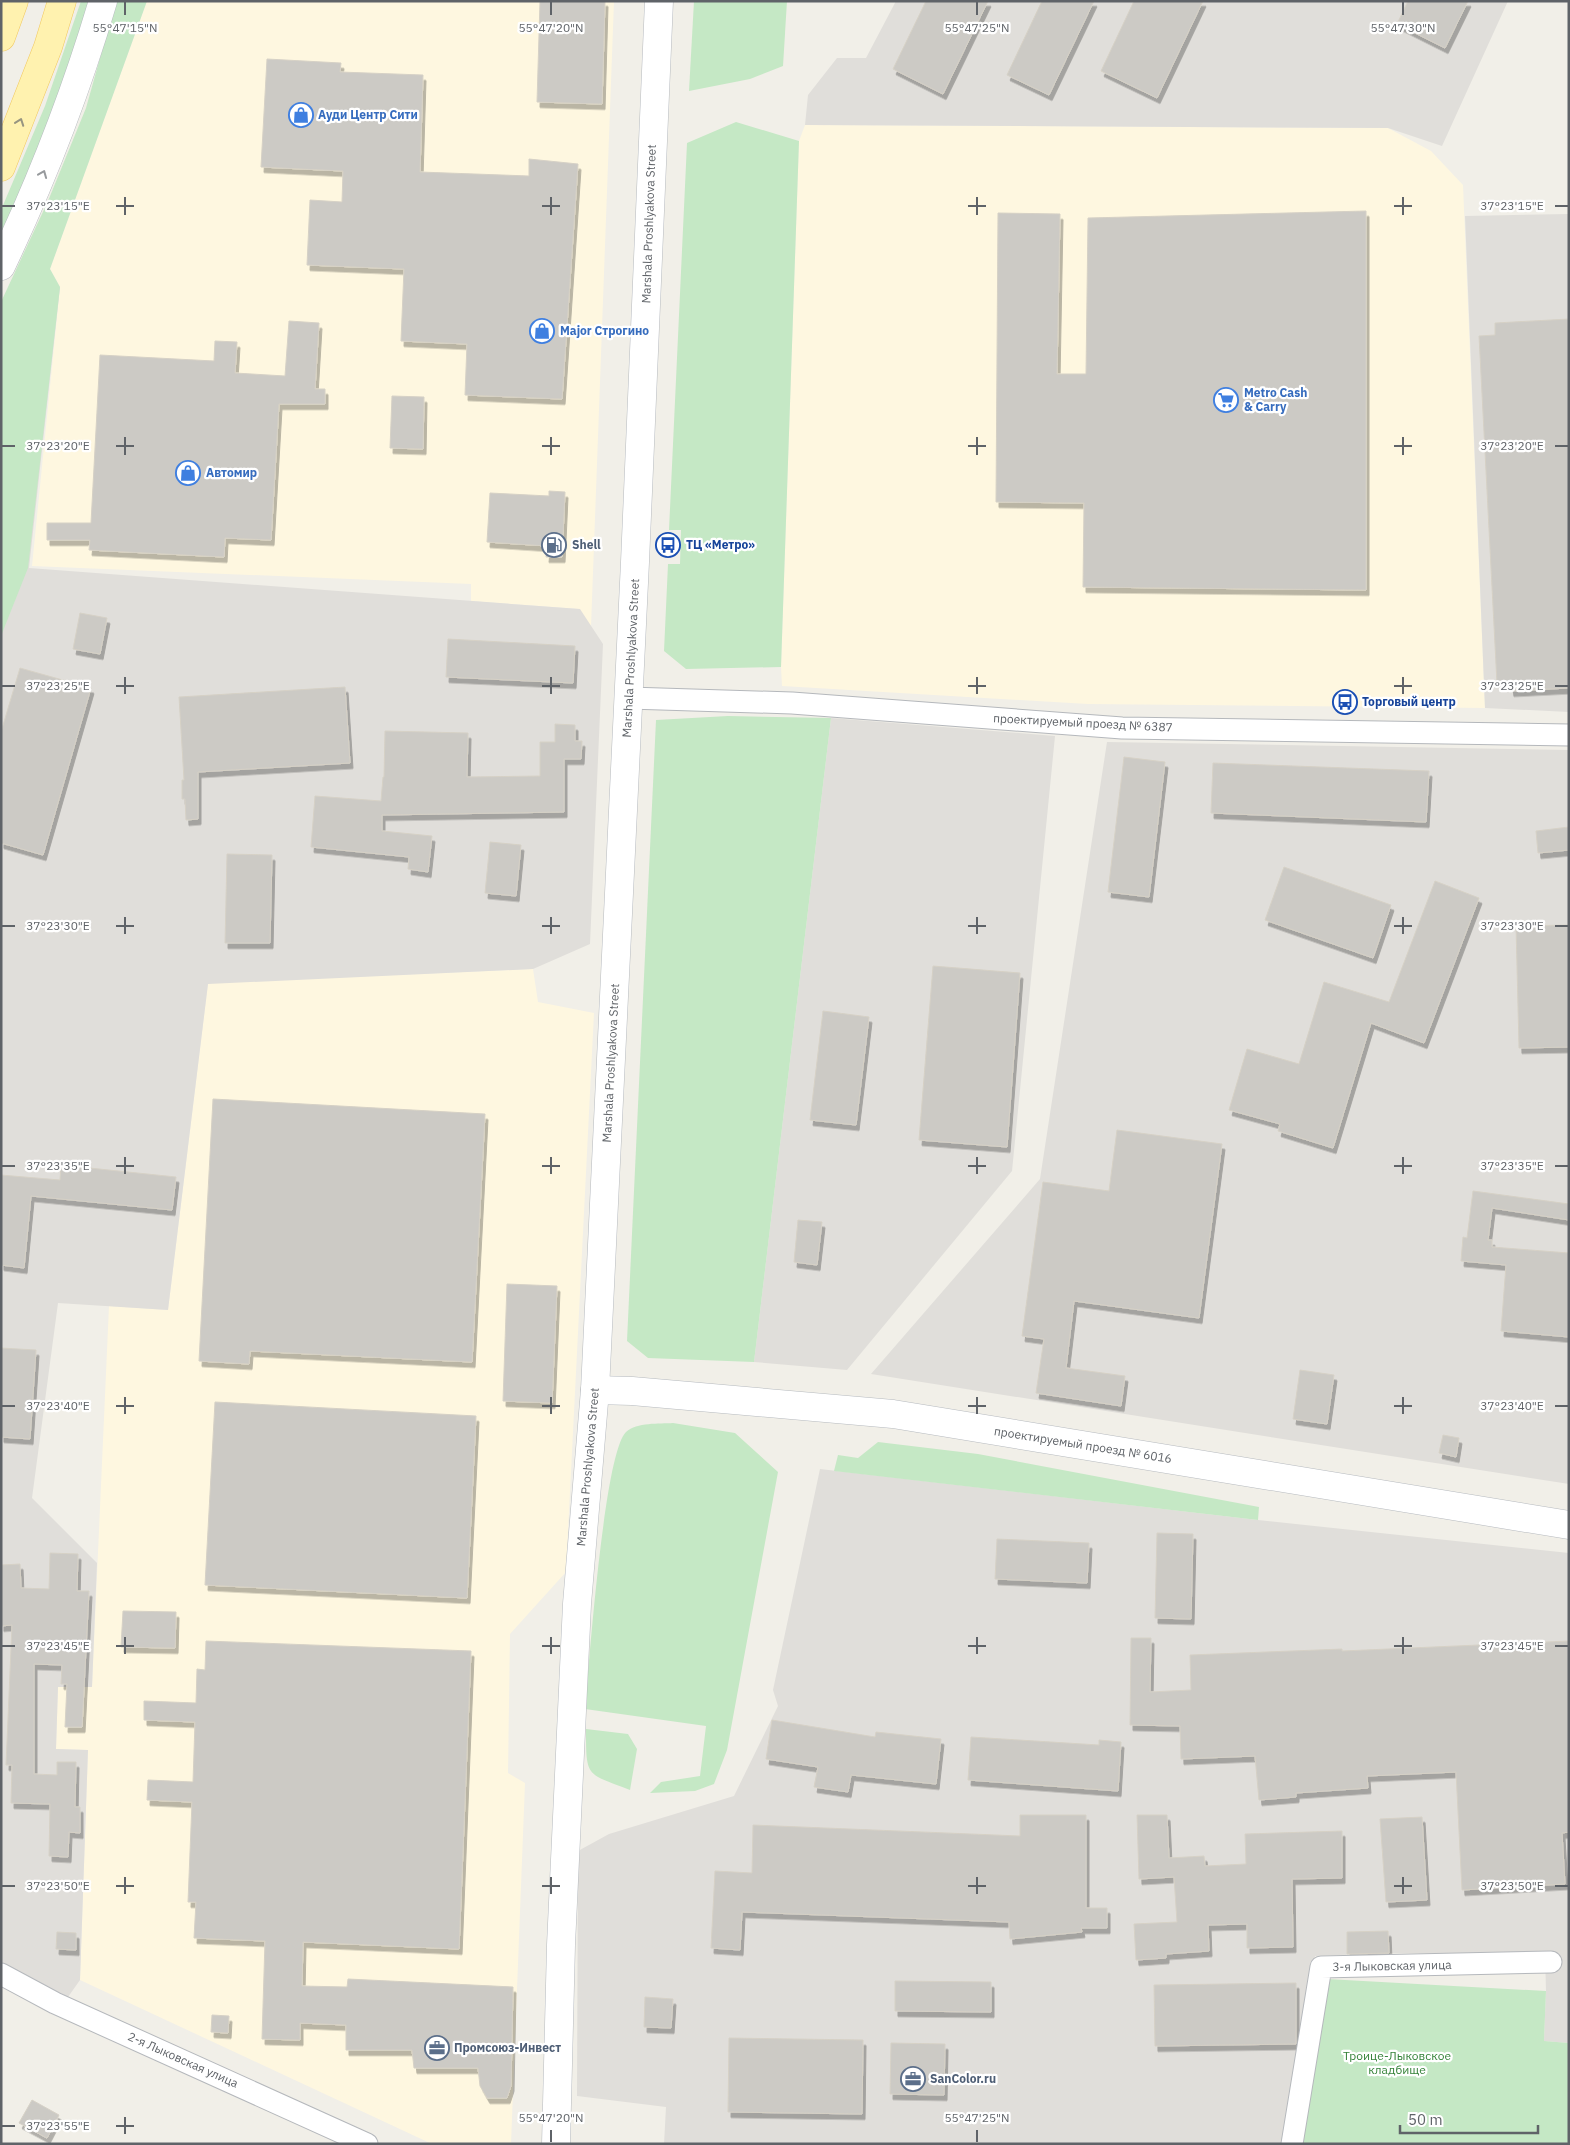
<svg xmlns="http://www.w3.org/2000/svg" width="1570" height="2145" font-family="'IBM Plex Sans',sans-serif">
	<defs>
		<filter id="shadow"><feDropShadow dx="3" dy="5.5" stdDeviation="0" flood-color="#0004"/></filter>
	</defs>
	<rect width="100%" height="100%" fill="#f1efe8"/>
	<g fill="#fef7e0">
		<path d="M 147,1 L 614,1 L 591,627 L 579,609 L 471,601 L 471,584 L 32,566 L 60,287 L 50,269 Z"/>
		<path d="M 805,125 L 1388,128 L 1431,151 L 1463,185 L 1485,708 L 1088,704 L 782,686 L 781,667 L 799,141 Z"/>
		<path d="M 533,969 L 538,1002 L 594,1013 L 566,1572 L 510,1634 L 508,1773 L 525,1783 L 511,2144 L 432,2144 L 80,1980 L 88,1750 L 56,1749 L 58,1687 L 92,1687 L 109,1306 L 168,1310 L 208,983 Z"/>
	</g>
	<g fill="#e0deda">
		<path d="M 896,1 L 1508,1 L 1442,146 L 1388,128 L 805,125 L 808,95 L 837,58 L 866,58 Z"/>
		<path d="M 1569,214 L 1569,712 L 1485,708 L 1465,216 Z"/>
		<path d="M 60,287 L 29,568 L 580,609 L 603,644 L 590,944 L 533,969 L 208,984 L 168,1310 L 58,1303 L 32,1498 L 97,1563 L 92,1687 L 58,1687 L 56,1749 L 88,1750 L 80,1980 L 68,1997 L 1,1962 L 1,343 Z"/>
		<path d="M 831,718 L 1055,736 L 1012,1171 L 847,1370 L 754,1362 Z"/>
		<path d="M 1107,742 L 1569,750 L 1569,1484 L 871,1374 L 1040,1179 Z"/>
		<path d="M 820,1469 L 1258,1520 L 1569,1553 L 1569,2043 L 1544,2041 L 1546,1991 L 1545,1954 L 1389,1953 L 1315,1956 L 1285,2144 L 664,2144 L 666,2107 L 577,2096 L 578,1851 L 609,1834 L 734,1796 L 778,1706 L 773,1690 Z"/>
	</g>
	<g fill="#c5e8c5">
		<path d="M 81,1 L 93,1 L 82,37 L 1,243 L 1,210 L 45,106 Z"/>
		<path d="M 116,1 L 147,1 L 50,269 L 60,287 L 28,568 L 1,636 L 1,302 L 48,201 L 86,108 Z"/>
		<path d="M 694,1 L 787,1 L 783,66 L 750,79 L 689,91 Z"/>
		<path d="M 736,122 L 799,141 L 781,667 L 686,669 L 664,651 L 668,564 L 680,564 L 681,530 L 669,530 L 687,143 Z"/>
		<path d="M 728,716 L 831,718 L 754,1362 L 648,1358 L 627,1341 L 656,720 Z"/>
		<path d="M 673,1423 L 735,1433 L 778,1472 L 727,1750 L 714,1784 L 695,1791 L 650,1793 L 661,1782 L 700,1776 L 706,1726 L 585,1709 C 589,1667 604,1453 626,1432 C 637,1422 659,1424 673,1423 Z"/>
		<path d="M 878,1442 L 978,1454 L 1259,1507 L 1258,1520 L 834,1471 L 838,1455 L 858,1458 Z"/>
		<path d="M 586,1729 L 628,1734 L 637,1749 L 630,1790 C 586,1773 586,1778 586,1729 Z"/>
		<path d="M 1327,1979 L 1546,1991 L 1544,2041 L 1569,2043 L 1569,2144 L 1303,2144 Z"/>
	</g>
	<g fill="#cccac5" stroke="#d6d1c6" filter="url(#shadow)">
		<path d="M 540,1 L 605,1 L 602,104 L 537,102 Z"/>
		<path d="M 926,1 L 988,1 L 943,94 L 893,69 Z"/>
		<path d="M 1042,1 L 1094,1 L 1049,95 L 1007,75 Z"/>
		<path d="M 1134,1 L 1203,1 L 1157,98 L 1101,71 Z"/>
		<path d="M 1408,1 L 1468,1 L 1445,48 L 1397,24 Z"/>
		<path d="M 267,59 L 341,63 L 340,72 L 423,75 L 420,172 L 529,176 L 529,159 L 578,164 L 562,399 L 465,395 L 467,344 L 401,341 L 404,269 L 307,265 L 310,200 L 342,202 L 343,171 L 261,167 Z"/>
		<path d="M 1366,211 L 1366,590 L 1083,587 L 1084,503 L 996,502 L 998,213 L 1060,214 L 1057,374 L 1086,374 L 1088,218 Z"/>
		<path d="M 1569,319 L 1569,688 L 1511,691 L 1510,683 L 1497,684 L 1479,336 L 1495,335 L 1495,323 Z"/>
		<path d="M 289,321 L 319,323 L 315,389 L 325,389 L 325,404 L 279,404 L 271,540 L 225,538 L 224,557 L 89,550 L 90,540 L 47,540 L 47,523 L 91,523 L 100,355 L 214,361 L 215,341 L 237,342 L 235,373 L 285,376 Z"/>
		<path d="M 392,396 L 424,397 L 423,449 L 390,448 Z"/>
		<path d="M 549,491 L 565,492 L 562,557 L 546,557 L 547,546 L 487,542 L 490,493 L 549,496 Z"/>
		<path d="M 80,613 L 107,618 L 100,654 L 73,649 Z"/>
		<path d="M 448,639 L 575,646 L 573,683 L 446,677 Z"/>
		<path d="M 20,668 L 91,688 L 43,855 L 1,843 L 1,732 Z"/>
		<path d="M 345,687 L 350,763 L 198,772 L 198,819 L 186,820 L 185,799 L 182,799 L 182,780 L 184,780 L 179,697 Z"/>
		<path d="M 555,724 L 575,725 L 575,741 L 582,741 L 581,759 L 564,759 L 564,812 L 382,815 L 382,831 L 432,836 L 428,872 L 408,869 L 409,857 L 311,847 L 315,796 L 381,801 L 383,777 L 384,777 L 385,731 L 468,733 L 467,777 L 540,776 L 540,742 L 555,742 Z"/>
		<path d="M 1124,757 L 1165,762 L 1149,897 L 1108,892 Z"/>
		<path d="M 1213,763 L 1429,771 L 1426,822 L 1211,813 Z"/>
		<path d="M 1569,827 L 1569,850 L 1538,853 L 1536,831 Z"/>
		<path d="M 490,842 L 521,845 L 516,896 L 485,893 Z"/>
		<path d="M 227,854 L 272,855 L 270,943 L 225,943 Z"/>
		<path d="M 1284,867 L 1391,905 L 1373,958 L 1265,920 Z"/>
		<path d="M 1435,881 L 1479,898 L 1424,1043 L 1371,1023 L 1333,1148 L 1278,1131 L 1280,1124 L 1229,1110 L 1247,1049 L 1299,1064 L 1324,982 L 1389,1002 Z"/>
		<path d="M 1569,925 L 1569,1047 L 1519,1048 L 1516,926 Z"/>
		<path d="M 933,966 L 1020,973 L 1007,1147 L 919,1140 Z"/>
		<path d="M 823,1011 L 869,1017 L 856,1125 L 810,1120 Z"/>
		<path d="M 213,1099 L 485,1114 L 472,1362 L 250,1351 L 249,1364 L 199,1361 Z"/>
		<path d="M 1117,1130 L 1222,1144 L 1199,1318 L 1074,1301 L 1066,1368 L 1125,1376 L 1121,1406 L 1036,1393 L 1044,1339 L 1022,1336 L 1043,1182 L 1109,1191 Z"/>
		<path d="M 61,1165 L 176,1177 L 172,1210 L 31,1196 L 24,1268 L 1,1265 L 1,1175 L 60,1180 Z"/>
		<path d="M 1473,1191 L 1569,1204 L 1569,1220 L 1492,1208 L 1488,1240 L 1492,1240 L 1492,1247 L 1569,1253 L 1569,1337 L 1501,1331 L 1506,1265 L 1461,1261 L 1463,1237 L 1467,1238 Z"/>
		<path d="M 798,1220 L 822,1222 L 817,1265 L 794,1262 Z"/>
		<path d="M 507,1284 L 557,1286 L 552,1403 L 503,1401 Z"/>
		<path d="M 1,1348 L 36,1350 L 30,1439 L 1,1437 Z"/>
		<path d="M 1300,1370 L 1334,1375 L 1327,1424 L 1293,1419 Z"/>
		<path d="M 215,1402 L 476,1416 L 467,1598 L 205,1585 Z"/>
		<path d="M 1443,1435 L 1459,1438 L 1456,1457 L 1439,1453 Z"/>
		<path d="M 1157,1533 L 1193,1534 L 1191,1619 L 1155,1618 Z"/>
		<path d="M 997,1539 L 1089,1543 L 1087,1583 L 995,1579 Z"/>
		<path d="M 50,1553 L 78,1554 L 77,1591 L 89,1591 L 82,1727 L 65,1727 L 67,1684 L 61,1684 L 62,1665 L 34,1664 L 34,1774 L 57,1775 L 57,1762 L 76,1762 L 75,1807 L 80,1807 L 80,1833 L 69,1832 L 68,1857 L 49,1856 L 50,1804 L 11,1803 L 12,1765 L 6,1765 L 12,1625 L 1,1626 L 1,1565 L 20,1564 L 21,1588 L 49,1589 Z"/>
		<path d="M 123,1611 L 176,1612 L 175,1648 L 121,1647 Z"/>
		<path d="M 1131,1638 L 1151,1638 L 1150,1692 L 1191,1690 L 1190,1655 L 1342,1649 L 1342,1651 L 1569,1641 L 1569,1832 L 1562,1833 L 1565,1884 L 1462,1890 L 1456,1772 L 1367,1776 L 1368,1788 L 1296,1793 L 1296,1797 L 1259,1800 L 1255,1756 L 1181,1759 L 1180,1726 L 1130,1725 Z"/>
		<path d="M 206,1641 L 471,1651 L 459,1949 L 303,1942 L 302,1986 L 347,1987 L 348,1979 L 513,1987 L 511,2086 L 507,2098 L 487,2098 L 480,2086 L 478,2068 L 414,2068 L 412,2050 L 346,2050 L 346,2025 L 300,2023 L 300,2040 L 262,2039 L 265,1941 L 194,1938 L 196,1902 L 188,1902 L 192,1802 L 147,1800 L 148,1780 L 193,1782 L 195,1722 L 144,1720 L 144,1701 L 196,1703 L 197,1669 L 205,1670 Z"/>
		<path d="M 772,1720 L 875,1737 L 876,1732 L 941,1739 L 936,1784 L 851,1775 L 848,1792 L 814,1787 L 818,1767 L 766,1759 Z"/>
		<path d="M 971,1737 L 1099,1745 L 1099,1740 L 1121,1742 L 1118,1791 L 968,1780 Z"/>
		<path d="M 1020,1815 L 1086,1815 L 1086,1908 L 1107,1908 L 1107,1928 L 1081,1928 L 1082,1932 L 1010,1939 L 1009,1922 L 742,1912 L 740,1950 L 711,1948 L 715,1871 L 752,1873 L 753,1825 L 1020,1836 Z"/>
		<path d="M 1137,1815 L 1167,1815 L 1169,1858 L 1204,1856 L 1205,1866 L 1246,1864 L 1245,1834 L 1342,1831 L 1342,1878 L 1292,1879 L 1293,1947 L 1247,1948 L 1247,1924 L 1208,1925 L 1209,1951 L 1166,1954 L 1166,1958 L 1136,1960 L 1134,1924 L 1177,1922 L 1174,1877 L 1139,1879 Z"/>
		<path d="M 1422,1817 L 1427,1900 L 1386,1902 L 1380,1819 Z"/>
		<path d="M 1388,1931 L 1389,1953 L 1347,1954 L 1347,1932 Z"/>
		<path d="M 57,1932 L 76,1933 L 76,1950 L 56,1949 Z"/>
		<path d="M 895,1981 L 991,1982 L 991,2012 L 895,2011 Z"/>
		<path d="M 1296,1983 L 1296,2044 L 1155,2046 L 1154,1985 Z"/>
		<path d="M 645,1997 L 673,1999 L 671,2028 L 644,2027 Z"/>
		<path d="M 212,2015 L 229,2016 L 228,2033 L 211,2032 Z"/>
		<path d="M 729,2038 L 863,2040 L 862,2114 L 728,2112 Z"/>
		<path d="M 891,2043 L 945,2044 L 944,2095 L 890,2094 Z"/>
		<path d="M 32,2100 L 59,2115 L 47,2138 L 19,2123 Z"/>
	</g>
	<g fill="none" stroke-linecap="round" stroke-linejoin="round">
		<defs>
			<g id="street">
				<path d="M 629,698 L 792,703 L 1122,728 L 1569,735"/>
				<path d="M 1,1974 L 55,2003 L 367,2144"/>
				<path d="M 1292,2144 L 1321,1967 L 1551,1962"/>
			</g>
			<g id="secondary">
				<path d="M 1,266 C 42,180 76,92 103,1"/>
				<path d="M 595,1390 L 632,1391 L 893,1414 L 1569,1525"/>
				<path d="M 556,2144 L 561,1945 L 577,1604 L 595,1390 L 635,562 L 659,1"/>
			</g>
			<g id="primary">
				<path d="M 1,37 L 14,1"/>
				<path d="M 1,167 L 48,47 L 62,1"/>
			</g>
		</defs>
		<use href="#street" stroke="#b5b8bc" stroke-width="23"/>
		<use href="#secondary" stroke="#b6babf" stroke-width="29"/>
		<use href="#primary" stroke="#f2c960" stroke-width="29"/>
		<use href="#street" stroke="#fff" stroke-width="21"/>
		<use href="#secondary" stroke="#fff" stroke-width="28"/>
		<use href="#primary" stroke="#fff2af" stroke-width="28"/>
	</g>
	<defs><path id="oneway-chevron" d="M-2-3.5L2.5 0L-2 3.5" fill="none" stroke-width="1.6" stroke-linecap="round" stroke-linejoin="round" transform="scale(1.25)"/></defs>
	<use stroke="#979581" href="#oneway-chevron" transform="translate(20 122) rotate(-70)"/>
	<use stroke="#979a9d" href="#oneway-chevron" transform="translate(43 174) rotate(-68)"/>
	<path fill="none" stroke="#5f6368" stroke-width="2" d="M 125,2 L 125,15M 551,2 L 551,15M 977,2 L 977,15M 1403,2 L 1403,15M 125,197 L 125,215M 551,197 L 551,215M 977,197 L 977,215M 1403,197 L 1403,215M 2,206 L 15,206M 116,206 L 134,206M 542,206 L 560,206M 968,206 L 986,206M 1394,206 L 1412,206M 1555,206 L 1568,206M 125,437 L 125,455M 551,437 L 551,455M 977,437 L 977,455M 1403,437 L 1403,455M 2,446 L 15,446M 116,446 L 134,446M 542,446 L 560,446M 968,446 L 986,446M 1394,446 L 1412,446M 1555,446 L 1568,446M 125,677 L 125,694M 551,677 L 551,694M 977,677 L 977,694M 1403,677 L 1403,694M 2,686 L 15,686M 116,686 L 134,686M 542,686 L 560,686M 968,686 L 986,686M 1394,686 L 1412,686M 1555,686 L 1568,686M 125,917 L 125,934M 551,917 L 551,934M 977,917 L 977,934M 1403,917 L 1403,934M 2,926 L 15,926M 116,926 L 134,926M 542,926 L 560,926M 968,926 L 986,926M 1394,926 L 1412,926M 1555,926 L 1568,926M 125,1157 L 125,1174M 551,1157 L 551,1174M 977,1157 L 977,1174M 1403,1157 L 1403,1174M 2,1166 L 15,1166M 116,1166 L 134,1166M 542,1166 L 560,1166M 968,1166 L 986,1166M 1394,1166 L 1412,1166M 1555,1166 L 1568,1166M 125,1397 L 125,1414M 551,1397 L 551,1414M 977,1397 L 977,1414M 1403,1397 L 1403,1414M 2,1406 L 15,1406M 116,1406 L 134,1406M 542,1406 L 560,1406M 968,1406 L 986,1406M 1394,1406 L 1412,1406M 1555,1406 L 1568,1406M 125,1637 L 125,1654M 551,1637 L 551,1654M 977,1637 L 977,1654M 1403,1637 L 1403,1654M 2,1646 L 15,1646M 116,1646 L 134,1646M 542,1646 L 560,1646M 968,1646 L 986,1646M 1394,1646 L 1412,1646M 1555,1646 L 1568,1646M 125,1877 L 125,1894M 551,1877 L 551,1894M 977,1877 L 977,1894M 1403,1877 L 1403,1894M 2,1886 L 15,1886M 116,1886 L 134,1886M 542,1886 L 560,1886M 968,1886 L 986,1886M 1394,1886 L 1412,1886M 1555,1886 L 1568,1886M 125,2117 L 125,2134M 2,2126 L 15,2126M 116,2126 L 134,2126M 551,2130 L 551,2142M 977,2130 L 977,2142"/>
	<defs>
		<symbol id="shop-ring" viewBox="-11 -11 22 22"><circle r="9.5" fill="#fff" stroke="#3f7fe0" stroke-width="1.5"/><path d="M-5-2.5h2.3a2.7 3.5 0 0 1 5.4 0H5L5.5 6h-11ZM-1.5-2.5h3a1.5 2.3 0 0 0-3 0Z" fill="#3f7fe0"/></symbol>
		<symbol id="supermarket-ring" viewBox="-11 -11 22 22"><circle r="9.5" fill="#fff" stroke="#3f7fe0" stroke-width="1.5"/><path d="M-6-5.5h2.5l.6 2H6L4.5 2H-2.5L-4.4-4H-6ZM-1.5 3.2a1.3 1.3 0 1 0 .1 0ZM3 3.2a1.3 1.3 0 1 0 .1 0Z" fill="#3f7fe0"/></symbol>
		<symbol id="fuel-ring" viewBox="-11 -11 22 22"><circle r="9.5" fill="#fff" stroke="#5c6f8a" stroke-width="1.5"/><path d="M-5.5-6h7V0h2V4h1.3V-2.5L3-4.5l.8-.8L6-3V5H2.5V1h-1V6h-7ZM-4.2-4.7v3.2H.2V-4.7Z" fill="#5c6f8a"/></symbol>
		<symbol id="bus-ring" viewBox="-11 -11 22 22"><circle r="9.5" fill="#fff" stroke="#1a4fb4" stroke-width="1.5"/><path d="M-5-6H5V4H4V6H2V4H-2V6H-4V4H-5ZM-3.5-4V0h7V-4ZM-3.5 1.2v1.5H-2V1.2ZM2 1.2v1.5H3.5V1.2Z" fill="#1a4fb4"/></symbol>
		<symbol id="office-ring" viewBox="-11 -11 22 22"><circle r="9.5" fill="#fff" stroke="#5c6f8a" stroke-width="1.5"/><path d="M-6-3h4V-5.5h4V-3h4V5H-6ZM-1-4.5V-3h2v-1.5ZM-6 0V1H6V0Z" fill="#5c6f8a"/></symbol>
	</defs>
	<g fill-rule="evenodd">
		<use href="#shop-ring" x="287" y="101" width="28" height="28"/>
		<use href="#shop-ring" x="528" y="317" width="28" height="28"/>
		<use href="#supermarket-ring" x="1212" y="386" width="28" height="28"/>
		<use href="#shop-ring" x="174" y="459" width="28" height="28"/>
		<use href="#fuel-ring" x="540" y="531" width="28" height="28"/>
		<use href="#bus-ring" x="654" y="531" width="28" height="28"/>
		<use href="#bus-ring" x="1331" y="688" width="28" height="28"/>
		<use href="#office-ring" x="423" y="2034" width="28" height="28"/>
		<use href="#office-ring" x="899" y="2065" width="28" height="28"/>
	</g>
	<g text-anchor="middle" stroke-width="4.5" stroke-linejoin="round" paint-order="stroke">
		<g font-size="12" font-weight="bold" fill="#366cbe" stroke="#fff" text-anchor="start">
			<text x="318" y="119">Ауди Центр Сити</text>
			<text x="560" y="335">Major Строгино</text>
			<text x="1244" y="397">Metro Cash<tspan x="1244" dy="14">&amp; Carry</tspan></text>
			<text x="206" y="477">Автомир</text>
		</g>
		<g font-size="12" fill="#5f6368" stroke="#fff">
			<text transform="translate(649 224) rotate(-88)" y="4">Marshala Proshlyakova Street</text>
			<text transform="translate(631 658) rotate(-87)" y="4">Marshala Proshlyakova Street</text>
			<text transform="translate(1083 723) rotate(3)" y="4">проектируемый проезд № 6387</text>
			<text transform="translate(611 1063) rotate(-87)" y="4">Marshala Proshlyakova Street</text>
			<text transform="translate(1083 1445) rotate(9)" y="4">проектируемый проезд № 6016</text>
			<text transform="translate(588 1467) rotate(-85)" y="4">Marshala Proshlyakova Street</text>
			<text transform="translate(1392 1966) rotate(-1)" y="4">3-я Лыковская улица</text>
			<text transform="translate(183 2060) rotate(24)" y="4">2-я Лыковская улица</text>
		</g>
		<g font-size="12" font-weight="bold" fill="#4e5e75" stroke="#fff" text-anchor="start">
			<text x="572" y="549">Shell</text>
			<text x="454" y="2052">Промсоюз-Инвест</text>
			<text x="930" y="2083">SanColor.ru</text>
		</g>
		<g font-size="12" font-weight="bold" fill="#164399" stroke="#fff" text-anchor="start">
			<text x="686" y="549">ТЦ «Метро»</text>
			<text x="1362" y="706">Торговый центр</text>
		</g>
		<g font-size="12" fill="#348238" stroke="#fff">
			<text x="1397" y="2060">Троице-Лыковское<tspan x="1397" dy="14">кладбище</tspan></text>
		</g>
	</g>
	<g font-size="12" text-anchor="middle" fill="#5f6368" stroke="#fff" stroke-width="4.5" stroke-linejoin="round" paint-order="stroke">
		<text x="125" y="32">55°47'15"N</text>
		<text x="551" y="32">55°47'20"N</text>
		<text x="977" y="32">55°47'25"N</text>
		<text x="1403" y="32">55°47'30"N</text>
		<text x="1512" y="210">37°23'15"E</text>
		<text x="58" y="210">37°23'15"E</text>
		<text x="1512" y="450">37°23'20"E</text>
		<text x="58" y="450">37°23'20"E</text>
		<text x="1512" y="690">37°23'25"E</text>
		<text x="58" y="690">37°23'25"E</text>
		<text x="1512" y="930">37°23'30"E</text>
		<text x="58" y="930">37°23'30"E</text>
		<text x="1512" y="1170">37°23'35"E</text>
		<text x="58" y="1170">37°23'35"E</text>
		<text x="1512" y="1410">37°23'40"E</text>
		<text x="58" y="1410">37°23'40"E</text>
		<text x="58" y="1650">37°23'45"E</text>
		<text x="1512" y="1650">37°23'45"E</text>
		<text x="1512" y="1890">37°23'50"E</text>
		<text x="58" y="1890">37°23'50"E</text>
		<text x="551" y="2122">55°47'20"N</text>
		<text x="977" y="2122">55°47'25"N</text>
		<text x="58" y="2130">37°23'55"E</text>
	</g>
	<rect width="1570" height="2145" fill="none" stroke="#5f6368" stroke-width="5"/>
	<path d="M1400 2125v8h138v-8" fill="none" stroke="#5f6368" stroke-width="2.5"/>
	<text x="1408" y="2125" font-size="15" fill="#5f6368" stroke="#ffffff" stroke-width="4" paint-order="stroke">50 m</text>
</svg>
